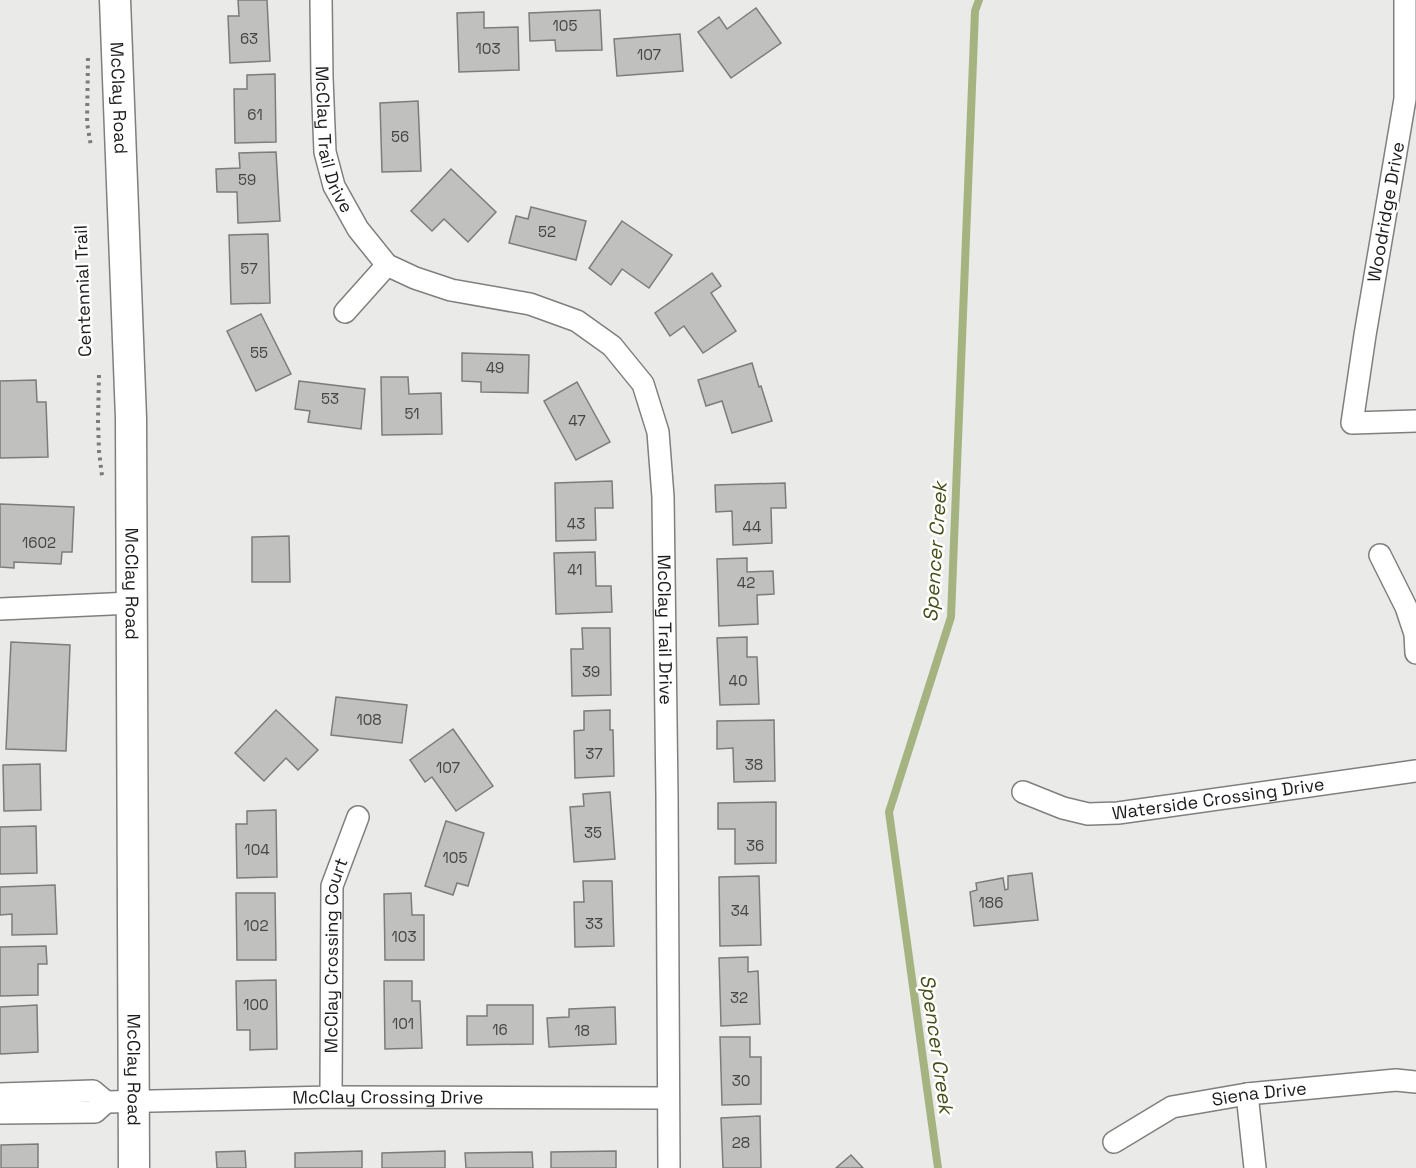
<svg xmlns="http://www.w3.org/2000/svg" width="1416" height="1168" font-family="'Space Grotesk',sans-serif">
	<rect width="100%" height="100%" fill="#eaebe8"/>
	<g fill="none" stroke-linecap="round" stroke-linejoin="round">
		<path stroke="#a5b380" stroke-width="8" d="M 938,1168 L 889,812 L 951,617 L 975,11 L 979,0"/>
	</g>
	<g fill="#c0c1be" stroke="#7c7d7a" stroke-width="1.5">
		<path d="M 238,0 L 267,0 L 270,61 L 230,63 L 228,16 L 239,16 Z"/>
		<path d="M 756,8 L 781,43 L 731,78 L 698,32 L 719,17 L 727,29 Z"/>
		<path d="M 600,10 L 602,50 L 556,51 L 555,40 L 530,41 L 529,13 Z"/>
		<path d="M 484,12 L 484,28 L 518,27 L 519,70 L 459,72 L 457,13 Z"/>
		<path d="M 680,34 L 683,71 L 617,76 L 614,39 Z"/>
		<path d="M 275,74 L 276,142 L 235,143 L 234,89 L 247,89 L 247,75 Z"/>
		<path d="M 418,101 L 421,171 L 382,172 L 380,103 Z"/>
		<path d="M 276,152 L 280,221 L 238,223 L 237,192 L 217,192 L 216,169 L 240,168 L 239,153 Z"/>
		<path d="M 451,169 L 496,212 L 468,242 L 444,219 L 432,231 L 411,211 Z"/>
		<path d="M 531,207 L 586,221 L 576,260 L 509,243 L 516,216 L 528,219 Z"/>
		<path d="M 622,221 L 672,255 L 649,288 L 622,269 L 611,285 L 589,268 Z"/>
		<path d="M 268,234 L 270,303 L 231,304 L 229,235 Z"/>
		<path d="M 712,273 L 721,286 L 711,293 L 736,331 L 703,353 L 684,326 L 670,336 L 655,313 Z"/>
		<path d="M 261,314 L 291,374 L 256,391 L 227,331 Z"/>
		<path d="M 462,353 L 529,355 L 528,393 L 481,392 L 481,382 L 462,381 Z"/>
		<path d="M 752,363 L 759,387 L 761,386 L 772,421 L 732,433 L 722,401 L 706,406 L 698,380 Z"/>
		<path d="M 381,377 L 408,377 L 409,394 L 441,393 L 442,434 L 382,435 Z"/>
		<path d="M 36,380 L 37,402 L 46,402 L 48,457 L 0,458 L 0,381 Z"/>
		<path d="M 299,381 L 365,389 L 361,429 L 308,422 L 310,411 L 295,409 Z"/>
		<path d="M 577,382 L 610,442 L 576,460 L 544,401 Z"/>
		<path d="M 612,481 L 613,508 L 595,508 L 596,540 L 556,541 L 555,483 Z"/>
		<path d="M 785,483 L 786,508 L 771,508 L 772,543 L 733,545 L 732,511 L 716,512 L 715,485 Z"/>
		<path d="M 0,504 L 74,507 L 72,552 L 62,552 L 61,564 L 14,562 L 14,568 L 0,567 Z"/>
		<path d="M 289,536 L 290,582 L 252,582 L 252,537 Z"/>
		<path d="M 595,552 L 596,586 L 611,586 L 612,612 L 556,614 L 554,553 Z"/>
		<path d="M 747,558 L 747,572 L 773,571 L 774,594 L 757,595 L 758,624 L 719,626 L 717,559 Z"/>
		<path d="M 582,628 L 610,628 L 611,695 L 572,696 L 571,649 L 583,649 Z"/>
		<path d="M 747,637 L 747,657 L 757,657 L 759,704 L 720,705 L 717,638 Z"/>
		<path d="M 11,642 L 70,645 L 66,751 L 6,749 Z"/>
		<path d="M 336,697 L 407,705 L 402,743 L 331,735 Z"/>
		<path d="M 276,710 L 318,750 L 298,770 L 286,758 L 264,781 L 235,753 Z"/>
		<path d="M 610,710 L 610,730 L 613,730 L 614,776 L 575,778 L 574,731 L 584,730 L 584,711 Z"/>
		<path d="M 774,720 L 775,781 L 734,782 L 733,748 L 717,749 L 717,721 Z"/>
		<path d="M 453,729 L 493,786 L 456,811 L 432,777 L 425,782 L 410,760 Z"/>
		<path d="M 40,764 L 41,810 L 4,811 L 3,765 Z"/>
		<path d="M 610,792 L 615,859 L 574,862 L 570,807 L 584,806 L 583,794 Z"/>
		<path d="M 776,802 L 776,863 L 735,864 L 735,829 L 718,829 L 718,803 Z"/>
		<path d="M 276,810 L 277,877 L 237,878 L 236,824 L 247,824 L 247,811 Z"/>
		<path d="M 446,821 L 484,833 L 468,886 L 457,883 L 453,895 L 425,886 Z"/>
		<path d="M 36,826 L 37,873 L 0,874 L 0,827 Z"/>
		<path d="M 1032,873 L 1038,920 L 974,926 L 970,892 L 977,890 L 976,883 L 1003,878 L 1005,890 L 1008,889 L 1008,876 Z"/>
		<path d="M 759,876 L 761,945 L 720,946 L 719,877 Z"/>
		<path d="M 583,881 L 612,881 L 614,946 L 575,947 L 574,902 L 584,902 Z"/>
		<path d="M 55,885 L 57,934 L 12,935 L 12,914 L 0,915 L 0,887 Z"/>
		<path d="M 236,893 L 275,893 L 276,960 L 237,960 Z"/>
		<path d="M 411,893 L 412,915 L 424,915 L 424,960 L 385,960 L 384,894 Z"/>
		<path d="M 46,946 L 47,964 L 38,964 L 38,995 L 0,996 L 0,947 Z"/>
		<path d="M 748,957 L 748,972 L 758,971 L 760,1024 L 721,1026 L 719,958 Z"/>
		<path d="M 276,980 L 277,1049 L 250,1050 L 250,1030 L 237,1030 L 236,981 Z"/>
		<path d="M 384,981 L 412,981 L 412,1001 L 420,1001 L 422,1048 L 385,1049 Z"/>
		<path d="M 37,1005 L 38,1052 L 0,1054 L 0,1007 Z"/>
		<path d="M 487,1005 L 533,1005 L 533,1044 L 467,1045 L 467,1016 L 487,1016 Z"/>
		<path d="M 615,1007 L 616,1044 L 549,1047 L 547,1018 L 569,1017 L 569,1009 Z"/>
		<path d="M 720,1037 L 750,1037 L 750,1057 L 761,1057 L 761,1104 L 722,1105 Z"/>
		<path d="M 760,1116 L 761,1168 L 723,1168 L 721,1118 Z"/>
		<path d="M 38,1144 L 38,1168 L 1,1168 L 1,1145 Z"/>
		<path d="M 245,1151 L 246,1168 L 217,1168 L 216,1152 Z"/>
		<path d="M 362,1151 L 362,1168 L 295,1168 L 295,1153 Z"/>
		<path d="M 445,1151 L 445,1168 L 382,1168 L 382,1153 Z"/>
		<path d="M 616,1151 L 616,1168 L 551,1168 L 551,1152 Z"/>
		<path d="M 532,1152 L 533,1168 L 466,1168 L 465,1153 Z"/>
		<path d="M 851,1155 L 863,1168 L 836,1168 Z"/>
	</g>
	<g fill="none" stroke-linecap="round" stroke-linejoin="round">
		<defs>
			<g id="street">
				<path id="s1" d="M 321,0 L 322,78 L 325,152 L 334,186 L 358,229 L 387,265 L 415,278 L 451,290 L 530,304 L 577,321 L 612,346 L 643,384 L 658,432 L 663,497 L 667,796 L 669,1168"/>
				<path d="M 1405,0 L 1405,99 L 1365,335 L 1352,423 L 1416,421"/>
				<path d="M 345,312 L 387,265"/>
				<path d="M 1380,555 L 1406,607 L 1415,634 L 1416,653"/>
				<path d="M 0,609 L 132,603"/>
				<path id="s2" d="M 1023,792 L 1063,808 L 1088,814 L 1118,813 L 1416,771"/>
				<path id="s3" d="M 0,1094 L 93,1091 L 106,1102 L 331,1097 L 668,1098"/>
				<path d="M 1247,1094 L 1255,1168"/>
				<path id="s4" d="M 331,1097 L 332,886 L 358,817"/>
				<path d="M 0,1113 L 95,1112 L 106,1102"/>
				<path id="s5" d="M 1114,1142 L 1172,1107 L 1247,1094 L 1396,1080 L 1416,1082"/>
			</g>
			<g id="secondary">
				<path id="s6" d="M 115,0 L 131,418 L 134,1168"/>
			</g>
		</defs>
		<use href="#street" stroke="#7f807e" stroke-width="24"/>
		<use href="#secondary" stroke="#7f807e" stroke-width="33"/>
		<g stroke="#7b7c7a" stroke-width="4" stroke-dasharray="3 4.5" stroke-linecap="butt">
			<path d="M 88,58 L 87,123 L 91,146"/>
			<path d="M 99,375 L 98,421 L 99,451 L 102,476"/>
		</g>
		<use href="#street" stroke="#fff" stroke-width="21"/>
		<use href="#secondary" stroke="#fff" stroke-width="30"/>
	</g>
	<g text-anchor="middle" stroke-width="5" stroke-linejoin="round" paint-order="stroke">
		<g font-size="15" fill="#444544">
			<text x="565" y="31">105</text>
			<text x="249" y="44">63</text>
			<text x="488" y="54">103</text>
			<text x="649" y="60">107</text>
			<text x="255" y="120">61</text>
			<text x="400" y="142">56</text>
			<text x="247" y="185">59</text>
			<text x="547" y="237">52</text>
			<text x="249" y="274">57</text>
			<text x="259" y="358">55</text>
			<text x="495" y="373">49</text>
			<text x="330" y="404">53</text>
			<text x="412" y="419">51</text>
			<text x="577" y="426">47</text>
			<text x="576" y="529">43</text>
			<text x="752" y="532">44</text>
			<text x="39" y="548">1602</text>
			<text x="575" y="575">41</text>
			<text x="746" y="588">42</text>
			<text x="591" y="677">39</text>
			<text x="738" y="686">40</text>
			<text x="369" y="725">108</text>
			<text x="594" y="759">37</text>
			<text x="754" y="770">38</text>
			<text x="448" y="773">107</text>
			<text x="593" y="838">35</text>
			<text x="755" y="851">36</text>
			<text x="257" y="855">104</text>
			<text x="455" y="863">105</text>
			<text x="991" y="908">186</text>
			<text x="740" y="916">34</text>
			<text x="594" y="929">33</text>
			<text x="256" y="931">102</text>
			<text x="404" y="942">103</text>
			<text x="739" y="1003">32</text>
			<text x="256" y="1010">100</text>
			<text x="403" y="1029">101</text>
			<text x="500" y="1035">16</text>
			<text x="582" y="1036">18</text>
			<text x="741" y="1086">30</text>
			<text x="741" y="1148">28</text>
		</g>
		<g font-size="18" fill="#1b1c1b" stroke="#fff">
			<text dy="6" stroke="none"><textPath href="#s6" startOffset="98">McClay Road</textPath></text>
			<text dy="6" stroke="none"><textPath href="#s1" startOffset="141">McClay Trail Drive</textPath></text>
			<text transform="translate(1386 212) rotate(-80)" y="6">Woodridge Drive</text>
			<text transform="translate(83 291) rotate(-92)" y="6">Centennial Trail</text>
			<text dy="6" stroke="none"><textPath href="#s6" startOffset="584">McClay Road</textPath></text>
			<text dy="6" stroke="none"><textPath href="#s1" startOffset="822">McClay Trail Drive</textPath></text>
			<text dy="6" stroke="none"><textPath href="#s2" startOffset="200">Waterside Crossing Drive</textPath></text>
			<text dy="6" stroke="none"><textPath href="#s4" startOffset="142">McClay Crossing Court</textPath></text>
			<text dy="6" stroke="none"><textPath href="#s6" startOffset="1070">McClay Road</textPath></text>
			<text dy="6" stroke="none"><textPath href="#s5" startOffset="156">Siena Drive</textPath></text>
			<text dy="6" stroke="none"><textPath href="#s3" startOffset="392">McClay Crossing Drive</textPath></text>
		</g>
		<g font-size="20" font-style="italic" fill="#434f16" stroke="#fff">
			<text transform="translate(935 552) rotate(-86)" y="7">Spencer Creek</text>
			<text transform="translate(937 1044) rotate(82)" y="7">Spencer Creek</text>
		</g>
	</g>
</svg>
